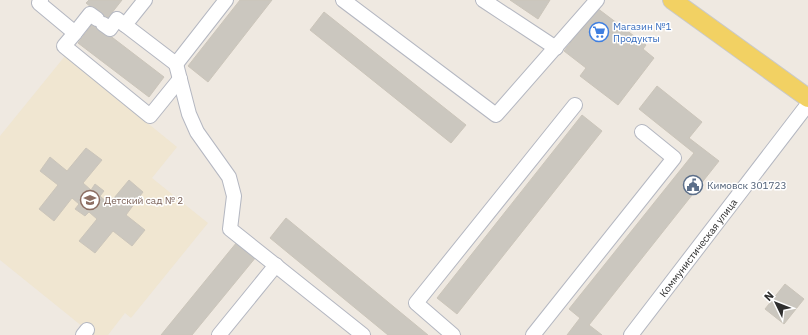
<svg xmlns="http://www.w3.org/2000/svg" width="808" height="335" font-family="'IBM Plex Sans',sans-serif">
	<rect width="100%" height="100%" fill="#efe9e1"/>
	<path fill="#f0e6d1" d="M 65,56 L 177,147 L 152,178 L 208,223 L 131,318 L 125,313 L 108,335 L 93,335 L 0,260 L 0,136 Z"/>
	<g fill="#cbc7bf" stroke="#cbc5ba">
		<path d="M 89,0 L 122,0 L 100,28 L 164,77 L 149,97 L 78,43 L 100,14 L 86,3 Z"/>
		<path d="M 240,0 L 272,0 L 208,82 L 188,66 Z"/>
		<path d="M 510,0 L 550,0 L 538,19 Z"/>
		<path d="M 597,8 L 646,45 L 643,49 L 654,58 L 618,105 L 580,76 L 586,68 L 564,51 Z"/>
		<path d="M 324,12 L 466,125 L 451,143 L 310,30 Z"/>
		<path d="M 657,86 L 702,122 L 689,138 L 719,161 L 589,325 L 602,335 L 567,335 L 580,318 L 569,309 L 694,153 L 639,109 Z"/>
		<path d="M 582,115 L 602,131 L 457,314 L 437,298 Z"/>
		<path d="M 86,148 L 102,160 L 83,183 L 91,190 L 95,184 L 104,191 L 100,196 L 109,204 L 129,180 L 143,192 L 126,215 L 145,230 L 132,246 L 113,231 L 95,253 L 79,241 L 97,219 L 89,212 L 85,216 L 75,209 L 79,204 L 72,198 L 54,221 L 39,209 L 58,185 L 40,171 L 50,157 L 67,171 Z"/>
		<path d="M 286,218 L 428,335 L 388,335 L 270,238 Z"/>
		<path d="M 237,242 L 256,257 L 192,335 L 161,335 Z"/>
		<path d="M 785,284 L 804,299 L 784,324 L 765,309 Z"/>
	</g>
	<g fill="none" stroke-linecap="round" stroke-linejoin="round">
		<defs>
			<g id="minor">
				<path d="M 41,0 L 39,3 L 75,33 L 90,14 L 97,19"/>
				<path d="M 145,0 L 125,25 L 176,64 L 226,0"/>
				<path d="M 343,0 L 496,115 L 597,0"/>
				<path d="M 483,0 L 556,48"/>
				<path d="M 103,24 L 110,29 L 117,19 L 125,25"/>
				<path d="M 75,33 L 64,46 L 150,116 L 180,79"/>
				<path d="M 176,64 L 189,114 L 197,132 L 229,177 L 234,196 L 230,229 L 363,335"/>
				<path d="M 83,335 L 87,330"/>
				<path d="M 219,335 L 276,265"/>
				<path d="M 453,335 L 416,303 L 575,105"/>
				<path d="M 533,335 L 674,158 L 642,132"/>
				<path id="s1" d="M 631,335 L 808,104"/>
			</g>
			<path id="major" d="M 672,0 L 808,98"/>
		</defs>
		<use href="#minor" stroke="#b4b7c1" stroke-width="16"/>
		<use href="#major" stroke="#c9c9c9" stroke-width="20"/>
		<use href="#minor" stroke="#fff" stroke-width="14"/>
		<use href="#major" stroke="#f2d163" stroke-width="18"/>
	</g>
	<defs>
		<symbol id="supermarket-ring" viewBox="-11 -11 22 22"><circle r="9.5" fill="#fff" stroke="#3f7fe0" stroke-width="1.5"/><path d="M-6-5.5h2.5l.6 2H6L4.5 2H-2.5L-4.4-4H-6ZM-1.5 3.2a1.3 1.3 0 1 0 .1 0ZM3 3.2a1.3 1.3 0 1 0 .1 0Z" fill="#3f7fe0"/></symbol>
		<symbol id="civic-ring" viewBox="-11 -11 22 22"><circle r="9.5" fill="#fff" stroke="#5c6f8a" stroke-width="1.5"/><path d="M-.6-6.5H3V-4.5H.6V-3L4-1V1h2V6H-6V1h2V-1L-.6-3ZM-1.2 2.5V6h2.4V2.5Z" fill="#5c6f8a"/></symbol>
		<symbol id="school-ring" viewBox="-11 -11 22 22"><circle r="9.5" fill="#fff" stroke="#8d6e63" stroke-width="1.5"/><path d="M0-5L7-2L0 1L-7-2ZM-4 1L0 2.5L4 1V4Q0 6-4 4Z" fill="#8d6e63"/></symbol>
	</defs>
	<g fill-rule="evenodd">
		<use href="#supermarket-ring" x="588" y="21" width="22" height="22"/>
		<use href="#civic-ring" x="682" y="174" width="22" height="22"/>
		<use href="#school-ring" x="79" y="189" width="22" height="22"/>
	</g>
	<g text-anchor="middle" stroke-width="3" stroke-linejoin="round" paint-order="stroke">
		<g font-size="10" fill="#366cbe" stroke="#fff" text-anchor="start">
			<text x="613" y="30">Магазин №1<tspan x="613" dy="12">Продукты</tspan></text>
		</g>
		<g font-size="10" fill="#4e5e75" stroke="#fff" text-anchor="start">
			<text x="707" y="189">Кимовск 301723</text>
		</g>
		<g font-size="10" fill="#785e54" stroke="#fff" text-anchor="start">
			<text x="104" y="204">Детский сад № 2</text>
		</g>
		<g font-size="10" fill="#2e2e2e" stroke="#fff">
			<text dy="4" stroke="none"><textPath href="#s1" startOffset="110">Коммунистическая улица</textPath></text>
		</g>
	</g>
	<g transform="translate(776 303) rotate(313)" stroke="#ffffff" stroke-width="3" paint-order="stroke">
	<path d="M0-3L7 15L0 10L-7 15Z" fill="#2e2e2e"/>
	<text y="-6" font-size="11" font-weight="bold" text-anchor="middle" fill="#2e2e2e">N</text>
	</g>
</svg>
